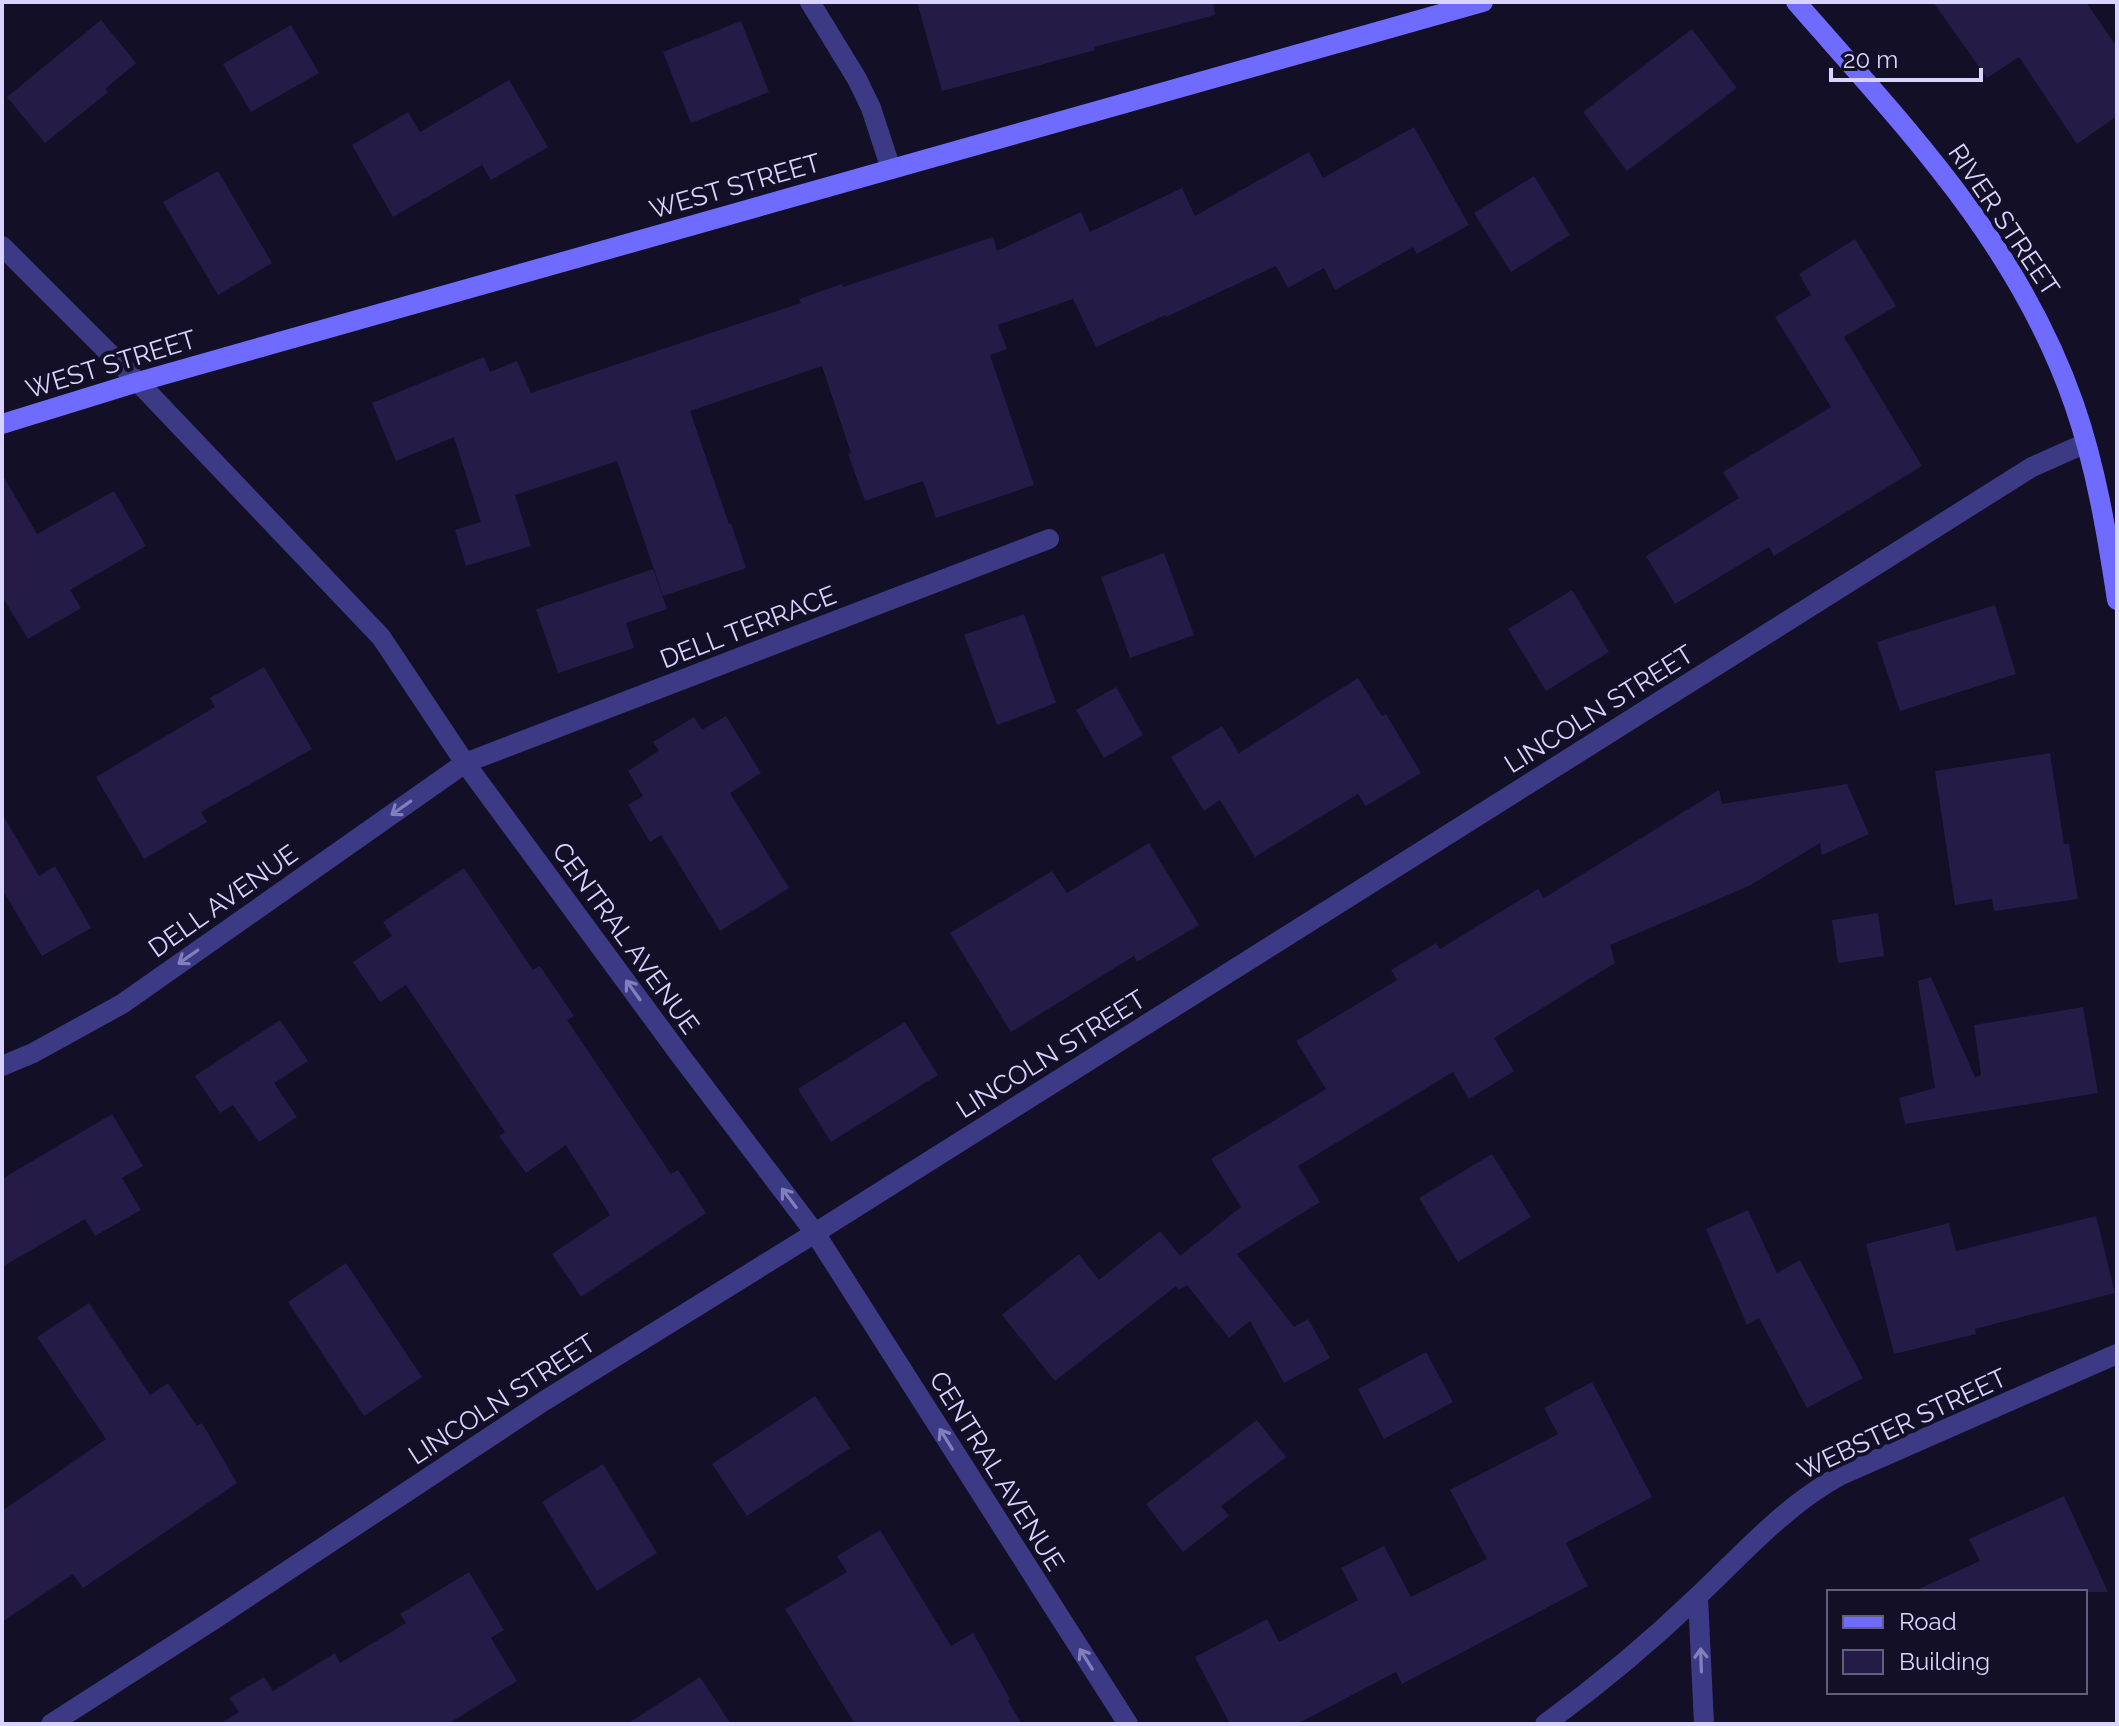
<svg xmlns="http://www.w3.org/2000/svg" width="2119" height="1726" font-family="Raleway,sans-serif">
	<rect width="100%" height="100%" fill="#130f26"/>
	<g fill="#241b47">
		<path d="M 917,2 L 1213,2 L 1215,15 L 1094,47 L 1095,50 L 1044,64 L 942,91 Z"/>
		<path d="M 1933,2 L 2086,2 L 2117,47 L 2117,116 L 2077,144 L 2019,57 L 1987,78 Z"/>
		<path d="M 101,20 L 136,63 L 105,89 L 108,92 L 45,143 L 7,97 Z"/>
		<path d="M 741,21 L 769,92 L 691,123 L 663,52 Z"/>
		<path d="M 291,25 L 319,73 L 251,112 L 223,64 Z"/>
		<path d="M 1692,29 L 1737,88 L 1627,171 L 1583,112 Z"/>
		<path d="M 509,80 L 548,147 L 491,180 L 482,165 L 393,217 L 352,145 L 408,112 L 420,132 Z"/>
		<path d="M 1414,127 L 1469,225 L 1417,254 L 1413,247 L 1335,290 L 1324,268 L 1288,288 L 1276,266 L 1166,317 L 1165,315 L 1096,347 L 1073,299 L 998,325 L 1007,349 L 990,355 L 1034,485 L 936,518 L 923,481 L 865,501 L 848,454 L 851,453 L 822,366 L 690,411 L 729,524 L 731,523 L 746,568 L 663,596 L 617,461 L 515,495 L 531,546 L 466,566 L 455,530 L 481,522 L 454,437 L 396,461 L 372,403 L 484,357 L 490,372 L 517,361 L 531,393 L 801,303 L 799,299 L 842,284 L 843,287 L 993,237 L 997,251 L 1081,212 L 1090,232 L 1182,188 L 1195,216 L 1309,152 L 1323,178 Z"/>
		<path d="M 218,171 L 272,263 L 218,295 L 163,202 Z"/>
		<path d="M 1534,176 L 1570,235 L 1511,272 L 1474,213 Z"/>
		<path d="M 1855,239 L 1896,306 L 1844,337 L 1922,466 L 1774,556 L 1769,547 L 1675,604 L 1646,556 L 1739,498 L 1723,472 L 1831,407 L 1775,317 L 1811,295 L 1799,274 Z"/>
		<path d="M 2,474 L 37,534 L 114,491 L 146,546 L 70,590 L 81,608 L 28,639 L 2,596 Z"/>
		<path d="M 1164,553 L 1194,635 L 1130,658 L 1101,577 Z"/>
		<path d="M 653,569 L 667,609 L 626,623 L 634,648 L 558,673 L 536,609 Z"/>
		<path d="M 1572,590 L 1609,652 L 1546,691 L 1508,629 Z"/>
		<path d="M 1995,605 L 2016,674 L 1900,711 L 1877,642 Z"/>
		<path d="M 1024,614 L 1056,703 L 997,725 L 964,635 Z"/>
		<path d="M 264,667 L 312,749 L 201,812 L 207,822 L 144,859 L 96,777 L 215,707 L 210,698 Z"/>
		<path d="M 1358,678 L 1382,716 L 1386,714 L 1421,773 L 1366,806 L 1358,794 L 1255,857 L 1220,800 L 1204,811 L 1171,757 L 1222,726 L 1239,753 Z"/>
		<path d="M 1116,687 L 1143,735 L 1104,758 L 1076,710 Z"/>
		<path d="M 726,716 L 761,773 L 730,793 L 789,888 L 720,931 L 661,835 L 650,842 L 628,805 L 643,796 L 628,771 L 659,751 L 653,742 L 694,717 L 702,730 Z"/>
		<path d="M 2050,753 L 2064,844 L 2069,844 L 2078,899 L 1994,911 L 1992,899 L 1955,905 L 1935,771 Z"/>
		<path d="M 1847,784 L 1869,834 L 1822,855 L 1820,843 L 1749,886 L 1610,945 L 1615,963 L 1494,1038 L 1514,1071 L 1469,1099 L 1453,1072 L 1298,1166 L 1320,1202 L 1237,1254 L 1294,1327 L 1308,1319 L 1330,1358 L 1284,1383 L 1250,1321 L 1229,1338 L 1187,1285 L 1179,1290 L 1176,1286 L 1055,1381 L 1002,1315 L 1079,1254 L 1099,1280 L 1160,1231 L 1180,1256 L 1241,1207 L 1211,1159 L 1326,1089 L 1296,1041 L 1397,980 L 1391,970 L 1436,943 L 1440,949 L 1538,889 L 1544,898 L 1719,790 L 1722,804 Z"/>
		<path d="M 2,814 L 39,876 L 55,866 L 91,928 L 42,956 L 2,889 Z"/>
		<path d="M 1149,843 L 1199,925 L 1137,962 L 1134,956 L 1011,1032 L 950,933 L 1052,871 L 1067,893 Z"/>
		<path d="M 464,868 L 533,970 L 540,966 L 574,1016 L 567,1020 L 671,1174 L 678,1170 L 706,1213 L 581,1297 L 552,1254 L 610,1215 L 566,1145 L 526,1173 L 499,1136 L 505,1132 L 406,985 L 380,1002 L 353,962 L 392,936 L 383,922 Z"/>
		<path d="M 1878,913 L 1884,956 L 1838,963 L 1832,920 Z"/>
		<path d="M 1931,977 L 1975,1077 L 1981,1075 L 1974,1025 L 2083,1007 L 2098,1093 L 1905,1124 L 1899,1098 L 1935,1088 L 1918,981 Z"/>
		<path d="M 280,1020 L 308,1061 L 274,1083 L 297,1117 L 259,1142 L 233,1105 L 220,1113 L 195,1076 Z"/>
		<path d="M 905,1022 L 938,1075 L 831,1142 L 798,1089 Z"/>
		<path d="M 112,1114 L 143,1166 L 122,1178 L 141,1210 L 95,1236 L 85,1219 L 2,1267 L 2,1179 Z"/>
		<path d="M 1492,1154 L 1531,1217 L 1458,1262 L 1419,1198 Z"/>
		<path d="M 1748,1210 L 1777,1273 L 1800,1260 L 1863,1378 L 1807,1408 L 1759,1318 L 1747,1325 L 1706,1229 Z"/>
		<path d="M 2096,1216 L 2115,1293 L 1975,1329 L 1976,1334 L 1894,1354 L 1866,1244 L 1949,1223 L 1956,1251 Z"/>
		<path d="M 346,1263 L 422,1377 L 364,1416 L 288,1302 Z"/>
		<path d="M 89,1303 L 150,1395 L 168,1383 L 197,1426 L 202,1423 L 237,1483 L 83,1588 L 73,1574 L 2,1622 L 2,1511 L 106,1439 L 37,1337 Z"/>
		<path d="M 1426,1352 L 1453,1402 L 1384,1439 L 1358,1389 Z"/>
		<path d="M 1592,1382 L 1652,1497 L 1566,1543 L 1588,1586 L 1402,1684 L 1396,1672 L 1297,1724 L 1230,1724 L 1195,1657 L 1267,1619 L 1279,1642 L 1358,1600 L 1341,1568 L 1384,1546 L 1411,1597 L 1487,1559 L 1450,1490 L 1558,1434 L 1544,1408 Z"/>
		<path d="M 815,1396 L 850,1448 L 747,1516 L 712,1464 Z"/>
		<path d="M 1257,1420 L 1286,1457 L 1221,1506 L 1229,1516 L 1183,1552 L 1146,1504 Z"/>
		<path d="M 603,1464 L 657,1553 L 597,1591 L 542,1502 Z"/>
		<path d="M 2064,1496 L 2108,1592 L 1912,1592 L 1980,1561 L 1969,1539 Z"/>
		<path d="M 880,1530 L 951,1646 L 973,1633 L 1010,1699 L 1008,1701 L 1022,1724 L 855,1724 L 785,1609 L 847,1572 L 837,1556 Z"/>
		<path d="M 469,1572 L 504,1630 L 491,1638 L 517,1681 L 448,1724 L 220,1724 L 239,1712 L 229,1698 L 264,1677 L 273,1691 L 335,1653 L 340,1663 L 406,1623 L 400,1614 Z"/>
		<path d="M 700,1677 L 731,1724 L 627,1724 Z"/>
	</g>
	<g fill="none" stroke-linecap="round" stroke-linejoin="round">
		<g stroke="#3d3a85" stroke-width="20">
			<path d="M 810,2 L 857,79 L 871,108 L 891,169"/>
			<path d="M 2,246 L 138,382 L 381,637 L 465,763 L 680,1055 L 815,1233 L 1128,1724"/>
			<path d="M 2,1066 L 33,1053 L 122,1004 L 465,763 L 1049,539"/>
			<path d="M 1698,1597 L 1704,1724"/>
			<path d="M 51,1724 L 213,1620 L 544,1401 L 815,1233 L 2032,467 L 2086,443"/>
			<path d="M 1545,1724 C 1600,1684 1647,1645 1696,1598 C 1743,1554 1784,1506 1841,1475 L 2117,1354"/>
		</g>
		<g stroke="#6f6bff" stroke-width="20">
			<path d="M 1796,2 C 1906,128 2018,243 2074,404 C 2096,467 2107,534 2117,600"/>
			<path d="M 2,424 L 138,382 L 1483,2"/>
		</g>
	</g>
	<defs><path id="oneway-shaft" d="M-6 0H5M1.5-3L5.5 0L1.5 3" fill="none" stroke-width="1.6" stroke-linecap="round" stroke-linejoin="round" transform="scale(2)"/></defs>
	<g stroke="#837fbc">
		<use href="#oneway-shaft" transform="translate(401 808) rotate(145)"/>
		<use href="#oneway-shaft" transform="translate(188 957) rotate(145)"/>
		<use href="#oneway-shaft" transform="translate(633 990) rotate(-126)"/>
		<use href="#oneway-shaft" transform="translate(789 1198) rotate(-127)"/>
		<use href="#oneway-shaft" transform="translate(946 1439) rotate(-122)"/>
		<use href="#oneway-shaft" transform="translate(1086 1659) rotate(-122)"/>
		<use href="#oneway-shaft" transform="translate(1701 1660) rotate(-92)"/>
	</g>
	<g text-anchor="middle" stroke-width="8" stroke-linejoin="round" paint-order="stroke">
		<g font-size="26" fill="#d9d4ff" stroke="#130f26">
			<text transform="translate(735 186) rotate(-16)" y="9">WEST STREET</text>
			<text transform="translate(2004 220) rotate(56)" y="9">RIVER STREET</text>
			<text transform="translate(111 364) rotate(-17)" y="9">WEST STREET</text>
			<text transform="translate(748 627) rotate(-21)" y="9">DELL TERRACE</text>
			<text transform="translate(1599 709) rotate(-32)" y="9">LINCOLN STREET</text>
			<text transform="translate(223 901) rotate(-35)" y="9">DELL AVENUE</text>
			<text transform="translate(626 938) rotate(54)" y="9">CENTRAL AVENUE</text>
			<text transform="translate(1051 1054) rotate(-32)" y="9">LINCOLN STREET</text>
			<text transform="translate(502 1399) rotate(-33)" y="9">LINCOLN STREET</text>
			<text transform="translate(1902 1424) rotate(-25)" y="9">WEBSTER STREET</text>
			<text transform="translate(997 1471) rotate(58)" y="9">CENTRAL AVENUE</text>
		</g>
	</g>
	<rect width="2119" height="1726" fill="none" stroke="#d9d4ff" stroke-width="8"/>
	<rect x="1827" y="1590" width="260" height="104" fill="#130f26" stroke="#625e7d" stroke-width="2"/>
	<rect x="1843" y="1616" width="40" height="12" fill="#6f6bff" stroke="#625e7d" stroke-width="2"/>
	<text x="1899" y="1630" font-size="24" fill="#d9d4ff">Road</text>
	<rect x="1843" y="1650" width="40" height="24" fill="#241b47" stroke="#625e7d" stroke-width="2"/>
	<text x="1899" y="1670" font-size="24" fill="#d9d4ff">Building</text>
	<path d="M1831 68v12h150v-12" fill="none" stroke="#d9d4ff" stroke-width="4"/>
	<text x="1843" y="68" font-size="24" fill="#d9d4ff" stroke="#130f26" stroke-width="6" paint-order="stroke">20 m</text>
</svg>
